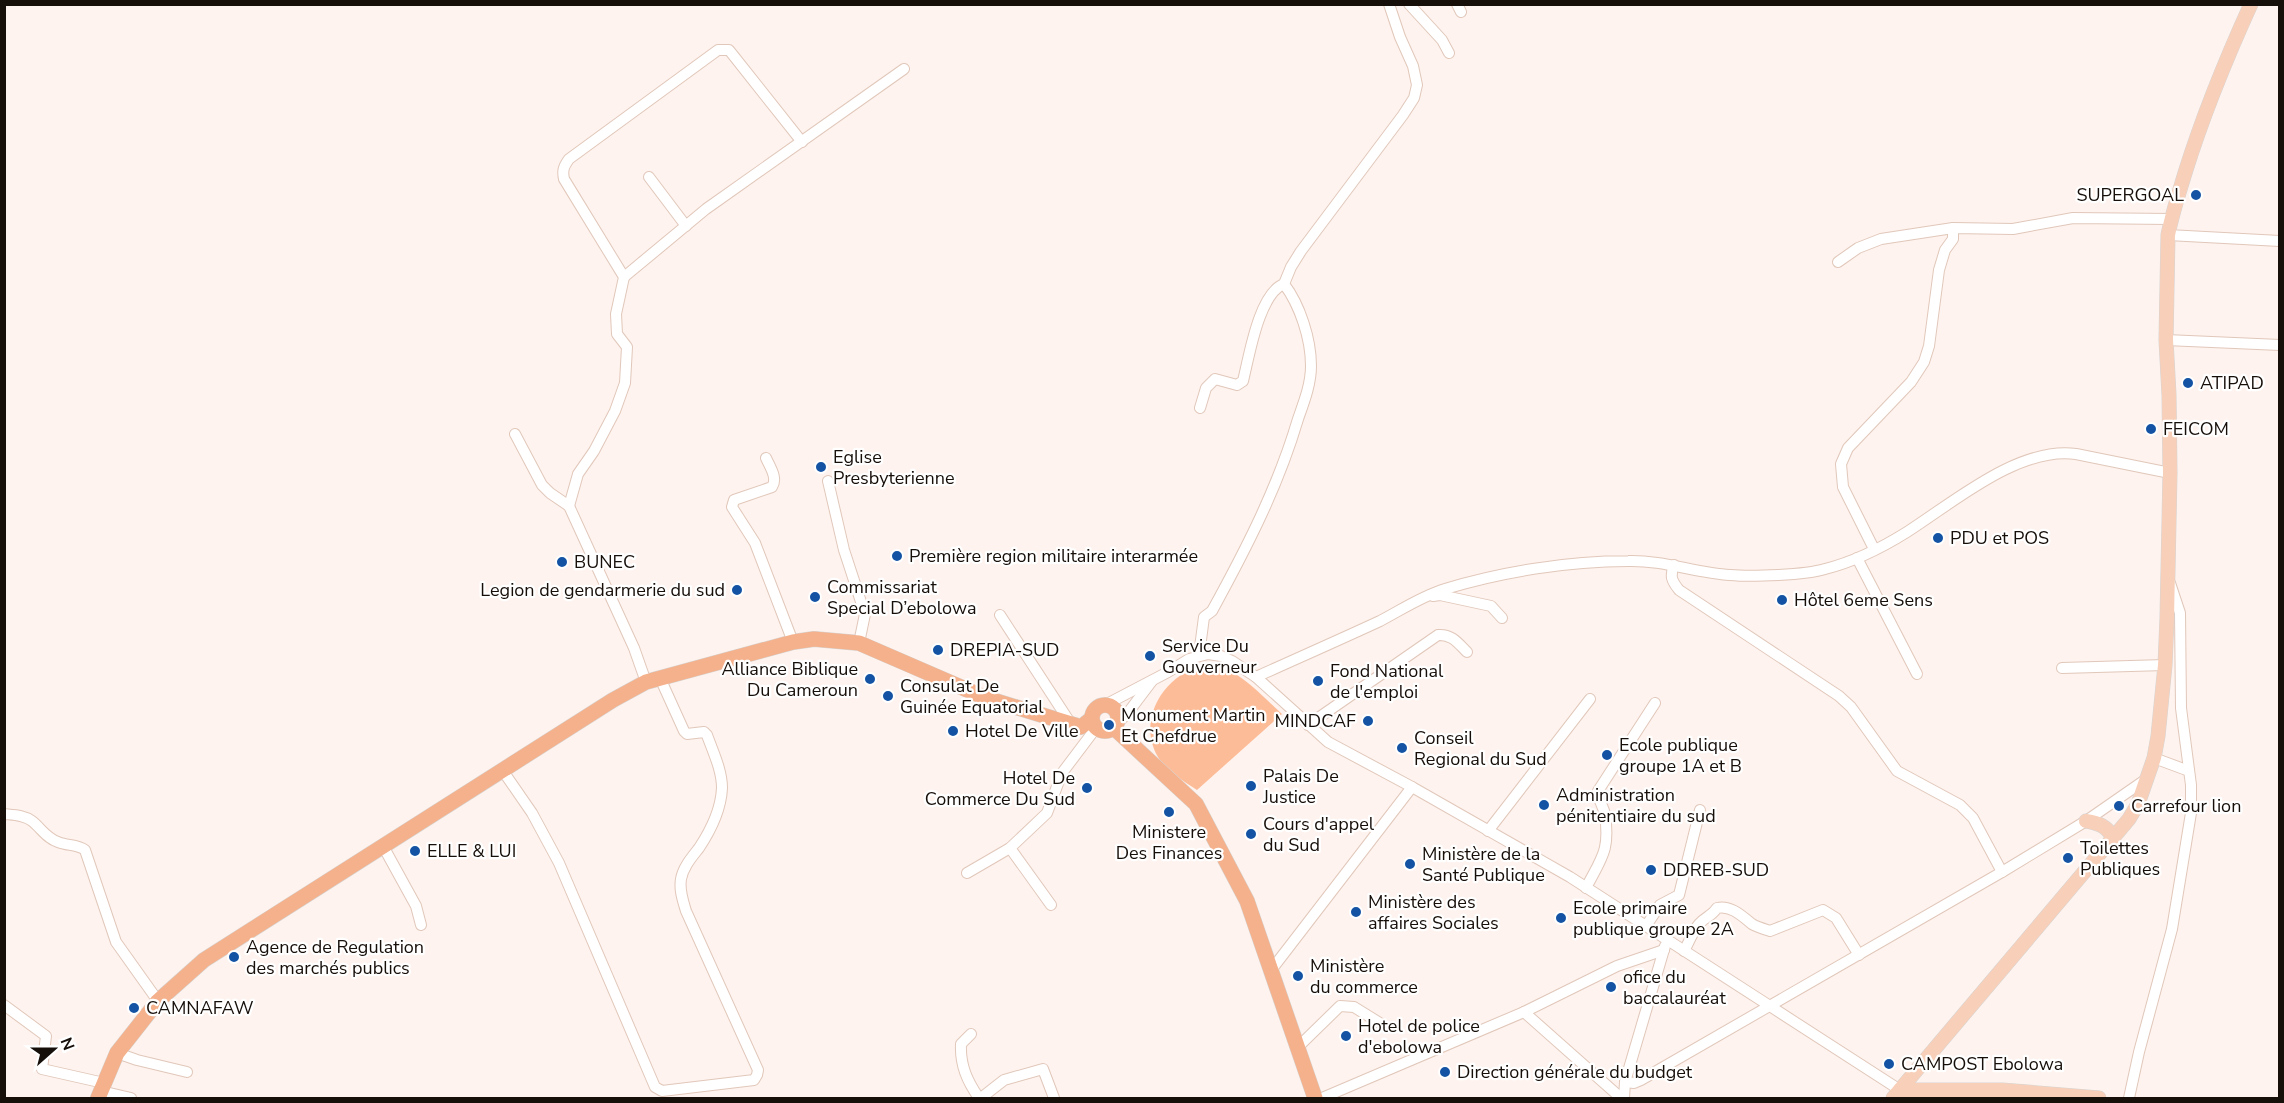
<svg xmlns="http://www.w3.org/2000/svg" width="2284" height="1103" font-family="'Nunito Sans',sans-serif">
	<rect width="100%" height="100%" fill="#fef3ee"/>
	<path fill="#fdbc98" d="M 1209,664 C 1237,667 1262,696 1282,714 L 1197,790 C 1184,781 1165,771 1158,757 C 1135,718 1167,670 1209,664 Z"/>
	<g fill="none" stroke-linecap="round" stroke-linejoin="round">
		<defs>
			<g id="minor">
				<path d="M 1409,4 L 1442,40 L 1449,53"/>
				<path d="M 1457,4 L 1461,12"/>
				<path d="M 649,177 L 686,226"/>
				<path d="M 2168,235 L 2280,241"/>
				<path d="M 1838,262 L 1858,248 L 1881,239 L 1953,228 L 2013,229 L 2073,218 L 2171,219"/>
				<path d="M 624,277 L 706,209 L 904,69"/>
				<path d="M 2166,340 L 2280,345"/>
				<path d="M 1200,408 L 1206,388 L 1215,379 L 1237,385 L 1243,381 C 1249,357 1259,293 1284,284 L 1291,267 L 1301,251 L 1403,115 L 1414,98 L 1417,85 L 1413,66 L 1400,37 L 1389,4"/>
				<path d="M 515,434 L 542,485 L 550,493 L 569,506 L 634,648 L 646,682"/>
				<path d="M 766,458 C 770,467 778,478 772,487 L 734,500 L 732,507 L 755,543 L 793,642"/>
				<path d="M 828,481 L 844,550 L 865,614 L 859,643"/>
				<path d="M 569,506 L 578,474 L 594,451 L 615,411 L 625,383 L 627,347 L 617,334 L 616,314 L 624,277 L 564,179 C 562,170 564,166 569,159 L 718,50 L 729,50 L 802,142"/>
				<path d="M 1874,549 L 1843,487 L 1841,464 L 1848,448 L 1911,382 L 1924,362 L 1929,346 L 1939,270 L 1945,250 L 1953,239 L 1953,228"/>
				<path d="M 1857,558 L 1917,674"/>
				<path d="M 1674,565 C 1670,576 1671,580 1679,590 L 1839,696 L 1851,707 L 1897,771 L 1960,805 L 1973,818 L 2002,872"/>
				<path d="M 1433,596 L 1440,595 L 1491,606 L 1502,618"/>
				<path d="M 1000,615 L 1071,724"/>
				<path d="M 1199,655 L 1204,617 L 1212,611 C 1246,549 1278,487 1298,419 C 1304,402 1311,384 1311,366 C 1311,339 1300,305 1284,284"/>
				<path d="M 2062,668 L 2165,665"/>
				<path d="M 1256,677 C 1298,658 1339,640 1380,621 C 1401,610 1422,596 1445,589 C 1501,572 1568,561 1628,561 C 1663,560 1696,573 1730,575 C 1751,577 1806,575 1825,569 C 1853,562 1883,547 1907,532 C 1954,502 2019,446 2076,454 L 2170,473"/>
				<path d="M 1105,705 L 1168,672 L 1189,659 L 1208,654 L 1221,656 L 1232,661 L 1256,677 L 1328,742 L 1412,787 L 1570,877 L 1900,1090"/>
				<path d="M 1116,724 L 1127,714 L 1152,681"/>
				<path d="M 1308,725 L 1438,635 C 1452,634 1458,643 1467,652"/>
				<path d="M 2154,758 L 2189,771"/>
				<path d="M 503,771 L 532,813 L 559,863 L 655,1087 L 662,1091 L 754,1080 L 757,1075 L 758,1070 L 686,911 C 683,901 679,890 681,879 C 683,867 692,857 699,848 C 711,830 721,810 722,788 C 722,770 713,752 707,735 L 704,732 L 687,734 L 684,731 L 660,678"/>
				<path d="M 4,814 C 14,815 24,815 32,821 C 41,828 46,838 58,842 C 67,846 77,844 85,850 L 116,942 L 158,1001"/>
				<path d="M 1488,831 L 1590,699"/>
				<path d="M 383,846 L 416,906 L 421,925"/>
				<path d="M 1010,848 L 1051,905"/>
				<path d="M 967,873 L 1010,848 L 1047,813 L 1062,773 L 1096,728"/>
				<path d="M 1586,888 C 1602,857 1610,851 1605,814 C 1603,806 1598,800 1598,791 L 1655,703"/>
				<path d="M 1646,926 L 1660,905 L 1679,895 L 1700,810"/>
				<path d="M 1684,951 C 1689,942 1693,931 1699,924 C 1705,917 1712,916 1717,908 C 1731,905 1742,916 1752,924 C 1757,927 1764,929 1770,931 L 1823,910 L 1836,918 L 1859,955"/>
				<path d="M 1272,969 L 1412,787"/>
				<path d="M 4,1005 L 46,1036 L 42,1069 L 104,1083"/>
				<path d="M 1524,1012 L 1621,1098"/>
				<path d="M 971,1034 L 961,1044 C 960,1065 967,1081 979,1098"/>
				<path d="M 1297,1048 L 1340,1006 L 1354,1007 L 1383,1025"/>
				<path d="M 117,1053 L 137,1060 L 187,1072"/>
				<path d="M 1625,1082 L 1634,1083 L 1641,1080 L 2002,872 L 2086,821 L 2145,780"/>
				<path d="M 101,1091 L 131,1098"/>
				<path d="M 981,1098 L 1004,1080 L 1043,1069 L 1054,1098"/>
				<path d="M 1322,1098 L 1524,1012 L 1617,966 L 1664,950"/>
				<path d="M 1624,1098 L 1625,1082 L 1665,946"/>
				<path d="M 2129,1098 L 2139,1052 L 2172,929 L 2191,813 L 2191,785 L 2181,708 L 2180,613 L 2170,583"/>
			</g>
			<g id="major">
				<path d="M 2086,821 C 2099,823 2106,826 2113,837"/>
				<path d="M 1900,1090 L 2002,1090 L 2099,1098"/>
				<path d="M 1893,1098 L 2129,819 L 2138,804 L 2154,758 L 2158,736 L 2165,665 L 2167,618 L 2170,473 L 2169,395 L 2166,340 L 2168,235 C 2172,214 2179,193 2185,173 C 2203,115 2226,59 2251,4"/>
			</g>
			<g id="highway">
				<circle cx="1105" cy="718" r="13"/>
				<path d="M 1114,728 L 1196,804 L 1247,901 L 1315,1098"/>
				<path d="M 98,1098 L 117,1053 L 158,1001 L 204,960 L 613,700 L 646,682 L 793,642 L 814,639 L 859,643 L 986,698 L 1081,727 L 1091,719"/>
			</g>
		</defs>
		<use href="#minor" stroke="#e1c7ba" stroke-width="12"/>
		<use href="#major" stroke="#d5d4d3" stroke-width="15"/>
		<use href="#highway" stroke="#d5d4d3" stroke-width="16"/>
		<use href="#minor" stroke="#fff" stroke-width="10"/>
		<use href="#major" stroke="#f8d0ba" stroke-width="14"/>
		<use href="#highway" stroke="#f4b18c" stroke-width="15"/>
	</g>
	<g fill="#1453a3" stroke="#fff" stroke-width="2">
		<circle cx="2196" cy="195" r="6"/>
		<circle cx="2188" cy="383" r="6"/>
		<circle cx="2151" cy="429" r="6"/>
		<circle cx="821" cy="467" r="6"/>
		<circle cx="1938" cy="538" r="6"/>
		<circle cx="897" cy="556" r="6"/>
		<circle cx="562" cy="562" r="6"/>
		<circle cx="737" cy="590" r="6"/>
		<circle cx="815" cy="597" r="6"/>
		<circle cx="1782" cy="600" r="6"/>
		<circle cx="938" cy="650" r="6"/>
		<circle cx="1150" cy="656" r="6"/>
		<circle cx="870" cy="679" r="6"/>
		<circle cx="1318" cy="681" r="6"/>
		<circle cx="888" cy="696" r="6"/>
		<circle cx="1368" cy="721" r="6"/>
		<circle cx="1109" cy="725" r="6"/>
		<circle cx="953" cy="731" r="6"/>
		<circle cx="1402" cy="748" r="6"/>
		<circle cx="1607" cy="755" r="6"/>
		<circle cx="1251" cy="786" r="6"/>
		<circle cx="1087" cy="788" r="6"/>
		<circle cx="1544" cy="805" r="6"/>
		<circle cx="2119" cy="806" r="6"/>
		<circle cx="1169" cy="812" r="6"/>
		<circle cx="1251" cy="834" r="6"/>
		<circle cx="415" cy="851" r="6"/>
		<circle cx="2068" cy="858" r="6"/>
		<circle cx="1410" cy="864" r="6"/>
		<circle cx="1651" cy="870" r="6"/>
		<circle cx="1356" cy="912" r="6"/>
		<circle cx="1561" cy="918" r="6"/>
		<circle cx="234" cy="957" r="6"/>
		<circle cx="1298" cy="976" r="6"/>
		<circle cx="1611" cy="987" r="6"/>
		<circle cx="134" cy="1008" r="6"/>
		<circle cx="1346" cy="1036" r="6"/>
		<circle cx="1889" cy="1064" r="6"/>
		<circle cx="1445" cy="1072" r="6"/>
	</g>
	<g text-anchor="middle" stroke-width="4.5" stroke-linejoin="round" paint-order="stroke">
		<g font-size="18" fill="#160e09" stroke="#fff" text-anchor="start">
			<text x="2184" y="201" text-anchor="end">SUPERGOAL</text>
			<text x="2200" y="389">ATIPAD</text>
			<text x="2163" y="435">FEICOM</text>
			<text x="833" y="463">Eglise<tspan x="833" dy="21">Presbyterienne</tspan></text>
			<text x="1950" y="544">PDU et POS</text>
			<text x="909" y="562">Première region militaire interarmée</text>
			<text x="574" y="568">BUNEC</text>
			<text x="827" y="593">Commissariat<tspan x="827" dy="21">Special D’ebolowa</tspan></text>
			<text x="725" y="596" text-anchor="end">Legion de gendarmerie du sud</text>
			<text x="1794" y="606">Hôtel 6eme Sens</text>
			<text x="1162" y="652">Service Du<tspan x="1162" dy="21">Gouverneur</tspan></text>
			<text x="950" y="656">DREPIA-SUD</text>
			<text x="858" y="675" text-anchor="end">Alliance Biblique<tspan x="858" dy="21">Du Cameroun</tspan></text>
			<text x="1330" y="677">Fond National<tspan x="1330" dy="21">de l'emploi</tspan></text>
			<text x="900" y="692">Consulat De<tspan x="900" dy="21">Guinée Equatorial</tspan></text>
			<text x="1121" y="721">Monument Martin<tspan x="1121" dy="21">Et Chefdrue</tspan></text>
			<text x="1356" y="727" text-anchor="end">MINDCAF</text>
			<text x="965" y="737">Hotel De Ville</text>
			<text x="1414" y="744">Conseil<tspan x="1414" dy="21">Regional du Sud</tspan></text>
			<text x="1619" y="751">Ecole publique<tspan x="1619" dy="21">groupe 1A et B</tspan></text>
			<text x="1263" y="782">Palais De<tspan x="1263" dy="21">Justice</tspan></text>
			<text x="1075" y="784" text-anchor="end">Hotel De<tspan x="1075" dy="21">Commerce Du Sud</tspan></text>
			<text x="1556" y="801">Administration<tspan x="1556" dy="21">pénitentiaire du sud</tspan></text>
			<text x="2131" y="812">Carrefour lion</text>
			<text x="1263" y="830">Cours d'appel<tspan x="1263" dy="21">du Sud</tspan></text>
			<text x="1169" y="838" text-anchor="middle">Ministere<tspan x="1169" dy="21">Des Finances</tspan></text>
			<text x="2080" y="854">Toilettes<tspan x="2080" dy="21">Publiques</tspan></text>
			<text x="427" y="857">ELLE &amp; LUI</text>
			<text x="1422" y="860">Ministère de la<tspan x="1422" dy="21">Santé Publique</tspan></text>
			<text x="1663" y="876">DDREB-SUD</text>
			<text x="1368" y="908">Ministère des<tspan x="1368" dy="21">affaires Sociales</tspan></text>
			<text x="1573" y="914">Ecole primaire<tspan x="1573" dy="21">publique groupe 2A</tspan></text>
			<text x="246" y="953">Agence de Regulation<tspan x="246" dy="21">des marchés publics</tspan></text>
			<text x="1310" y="972">Ministère<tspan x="1310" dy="21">du commerce</tspan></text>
			<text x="1623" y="983">ofice du<tspan x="1623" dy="21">baccalauréat</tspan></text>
			<text x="146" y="1014">CAMNAFAW</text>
			<text x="1358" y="1032">Hotel de police<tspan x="1358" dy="21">d'ebolowa</tspan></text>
			<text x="1901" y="1070">CAMPOST Ebolowa</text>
			<text x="1457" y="1078">Direction générale du budget</text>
		</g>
	</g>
	<rect width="2284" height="1103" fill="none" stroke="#160e09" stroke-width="12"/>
	<g transform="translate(54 1049) rotate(69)" stroke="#ffffff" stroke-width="4.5" paint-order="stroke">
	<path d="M0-4.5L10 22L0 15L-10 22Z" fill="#160e09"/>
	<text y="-9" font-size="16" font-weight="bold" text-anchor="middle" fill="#160e09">N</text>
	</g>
</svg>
